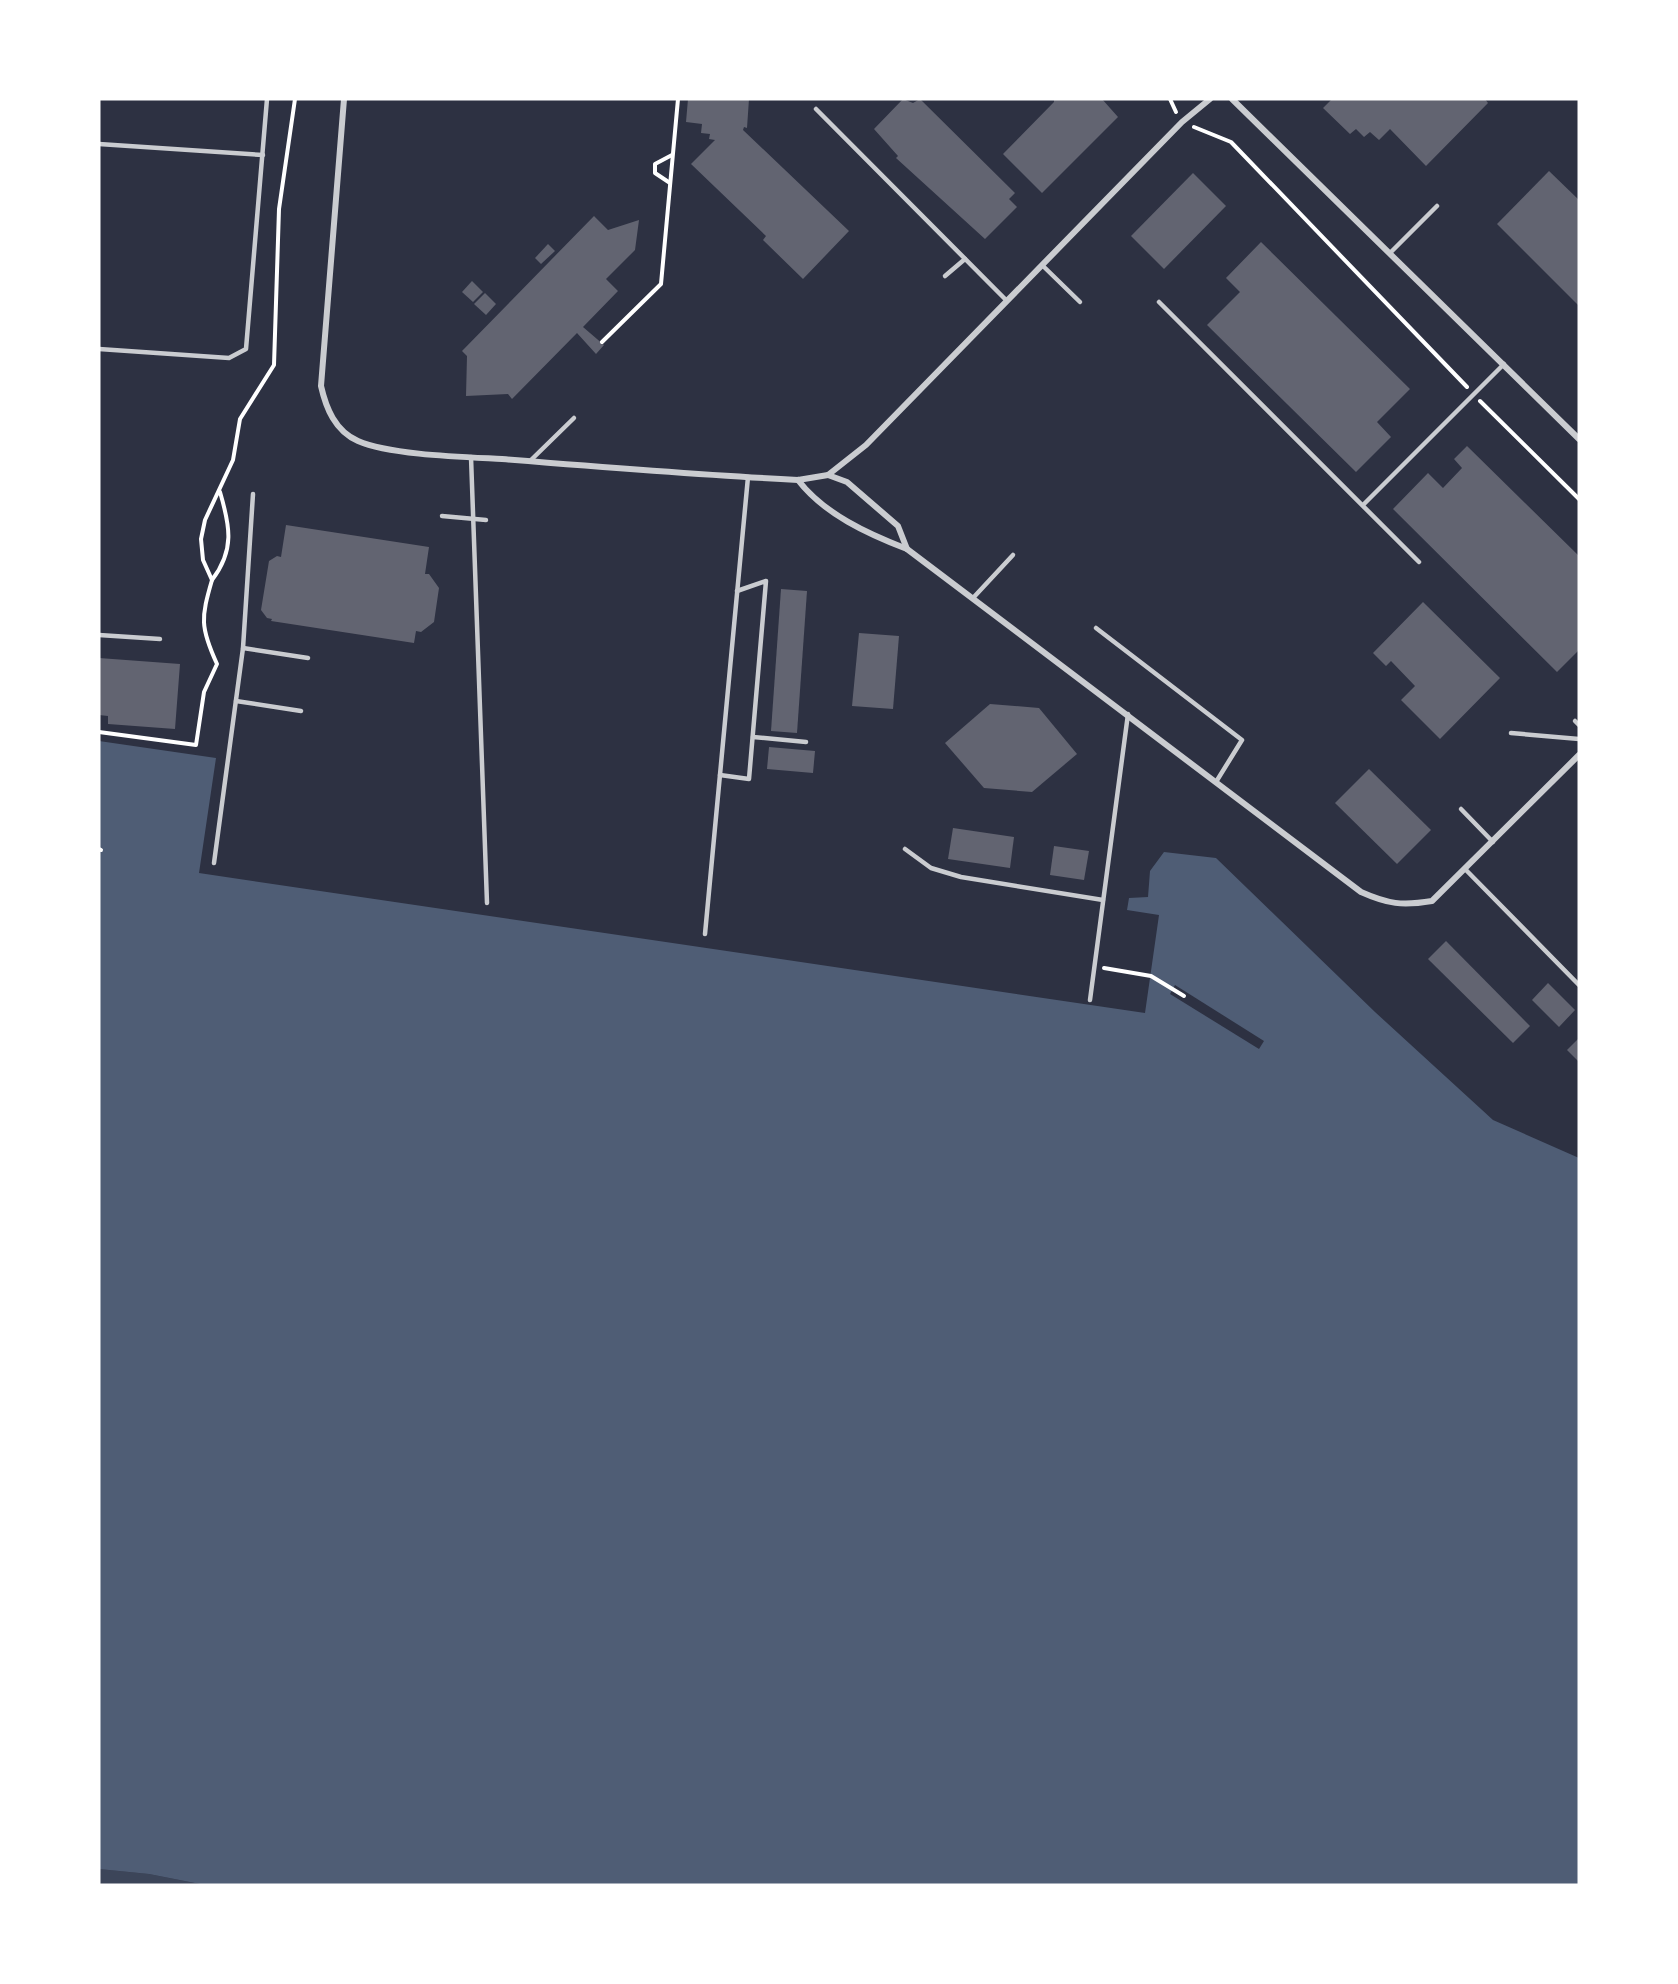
<svg xmlns="http://www.w3.org/2000/svg" width="1678" height="1984" font-family="'Sofia Sans Condensed',sans-serif">
	<rect width="100%" height="100%" fill="#2d3142"/>
	<path fill="#3c4559" d="M 99,1869 L 149,1874 L 205,1885 L 99,1885 Z"/>
	<path fill="#4f5d75" d="M 99,741 L 216,758 L 199,873 L 1145,1013 L 1159,915 L 1127,910 L 1129,898 L 1148,897 L 1150,871 L 1164,852 L 1216,858 L 1375,1012 L 1493,1120 L 1579,1158 L 1579,1885 L 205,1885 L 149,1874 L 99,1869 Z"/>
	<path fill="#2d3142" d="M 1175,985 L 1264,1041 L 1259,1049 L 1170,994 Z"/>
	<g fill="#626471">
		<path d="M 688,99 L 749,99 L 747,128 L 744,127 L 743,130 L 849,231 L 803,279 L 763,240 L 766,236 L 691,164 L 715,140 L 709,139 L 710,134 L 701,133 L 702,124 L 686,122 Z"/>
		<path d="M 903,99 L 913,103 L 920,99 L 1015,193 L 1009,199 L 1017,207 L 985,239 L 896,158 L 898,156 L 874,129 Z"/>
		<path d="M 1054,99 L 1102,99 L 1118,117 L 1042,193 L 1003,154 L 1054,102 Z"/>
		<path d="M 1332,99 L 1485,99 L 1488,103 L 1426,166 L 1390,129 L 1379,140 L 1370,132 L 1364,137 L 1356,129 L 1350,134 L 1323,108 Z"/>
		<path d="M 1549,171 L 1579,200 L 1579,306 L 1497,224 Z"/>
		<path d="M 1193,173 L 1226,206 L 1164,269 L 1131,236 Z"/>
		<path d="M 594,216 L 608,230 L 639,220 L 635,250 L 606,279 L 618,291 L 583,327 L 604,345 L 596,354 L 577,333 L 512,399 L 508,394 L 466,396 L 467,356 L 462,351 Z"/>
		<path d="M 1261,242 L 1410,389 L 1377,422 L 1391,437 L 1356,472 L 1207,325 L 1240,292 L 1226,278 Z"/>
		<path d="M 548,244 L 555,251 L 541,264 L 535,258 Z"/>
		<path d="M 472,281 L 483,292 L 473,302 L 462,292 Z"/>
		<path d="M 485,293 L 496,304 L 486,315 L 474,304 Z"/>
		<path d="M 1467,446 L 1579,556 L 1579,650 L 1557,672 L 1393,509 L 1428,473 L 1443,488 L 1462,468 L 1454,459 Z"/>
		<path d="M 286,525 L 429,547 L 425,574 L 429,574 L 439,588 L 434,622 L 421,632 L 416,631 L 414,643 L 271,621 L 272,619 L 267,618 L 261,610 L 269,561 L 277,556 L 281,557 Z"/>
		<path d="M 781,589 L 807,591 L 797,733 L 771,731 Z"/>
		<path d="M 1423,602 L 1500,678 L 1440,739 L 1401,700 L 1415,686 L 1391,661 L 1386,666 L 1373,653 Z"/>
		<path d="M 859,633 L 899,636 L 893,709 L 852,706 Z"/>
		<path d="M 99,658 L 180,664 L 175,729 L 108,724 L 108,716 L 99,715 Z"/>
		<path d="M 990,704 L 1039,708 L 1077,754 L 1032,792 L 984,788 L 945,743 Z"/>
		<path d="M 769,747 L 815,751 L 813,773 L 767,769 Z"/>
		<path d="M 1369,769 L 1431,830 L 1397,864 L 1335,803 Z"/>
		<path d="M 953,828 L 1014,837 L 1010,868 L 948,859 Z"/>
		<path d="M 1054,846 L 1089,851 L 1084,880 L 1050,875 Z"/>
		<path d="M 1446,941 L 1530,1026 L 1513,1043 L 1428,959 Z"/>
		<path d="M 1548,983 L 1575,1010 L 1559,1027 L 1532,1000 Z"/>
		<path d="M 1579,1038 L 1579,1062 L 1567,1050 Z"/>
	</g>
	<g fill="none" stroke-linecap="round" stroke-linejoin="round">
		<g stroke="#fff" stroke-width="4">
			<path d="M 1170,99 L 1176,112"/>
			<path d="M 1194,127 L 1231,142 L 1467,387"/>
			<path d="M 670,183 L 655,173 L 655,164 L 672,155"/>
			<path d="M 602,342 L 661,284 L 678,99"/>
			<path d="M 1480,401 L 1579,499"/>
			<path d="M 220,492 C 230,526 235,550 212,580 L 203,560 L 201,539 L 205,520 L 233,460 L 240,419 L 274,365 L 279,209 L 295,99"/>
			<path d="M 99,732 L 196,745 L 204,692 L 217,664 C 200,627 201,618 212,580"/>
			<path d="M 99,849 L 101,850"/>
			<path d="M 1104,968 L 1151,976 L 1184,996"/>
		</g>
		<g stroke="#caccd0" stroke-width="4.5">
			<path d="M 816,109 L 1007,301"/>
			<path d="M 99,144 L 263,155"/>
			<path d="M 1390,253 L 1437,206"/>
			<path d="M 1042,265 L 1080,302"/>
			<path d="M 945,276 L 965,259"/>
			<path d="M 1159,302 L 1419,562"/>
			<path d="M 99,349 L 229,358 L 246,349 L 267,99"/>
			<path d="M 471,457 L 487,903"/>
			<path d="M 530,461 L 574,418"/>
			<path d="M 1364,504 L 1504,364"/>
			<path d="M 442,516 L 486,520"/>
			<path d="M 973,598 L 1013,555"/>
			<path d="M 1096,628 L 1242,740 L 1216,782"/>
			<path d="M 99,635 L 160,639"/>
			<path d="M 243,648 L 308,658"/>
			<path d="M 236,701 L 301,711"/>
			<path d="M 1575,721 L 1579,725"/>
			<path d="M 1511,733 L 1579,739"/>
			<path d="M 753,737 L 806,742"/>
			<path d="M 720,775 L 749,779 L 766,581 L 737,591"/>
			<path d="M 1461,809 L 1493,842"/>
			<path d="M 905,849 L 931,868 L 961,877 L 1103,900"/>
			<path d="M 214,863 L 243,648 L 253,494"/>
			<path d="M 1465,869 L 1579,985"/>
			<path d="M 705,934 L 748,477"/>
			<path d="M 1090,1000 L 1128,714"/>
		</g>
		<g stroke="#caccd0" stroke-width="6">
			<path d="M 344,99 L 321,386 C 326,408 335,431 358,441 C 390,455 464,457 502,459 C 601,467 700,475 798,480 L 828,475 L 866,445 L 1182,122 L 1210,99"/>
			<path d="M 1232,99 L 1579,439"/>
			<path d="M 828,475 L 847,482 L 898,526 L 907,549"/>
			<path d="M 798,480 C 824,514 868,534 907,549 L 1361,892 C 1388,904 1402,906 1432,901 L 1579,755"/>
		</g>
	</g>
	<rect width="1678" height="1984" fill="none" stroke="#ffffff" stroke-width="201"/>
</svg>
